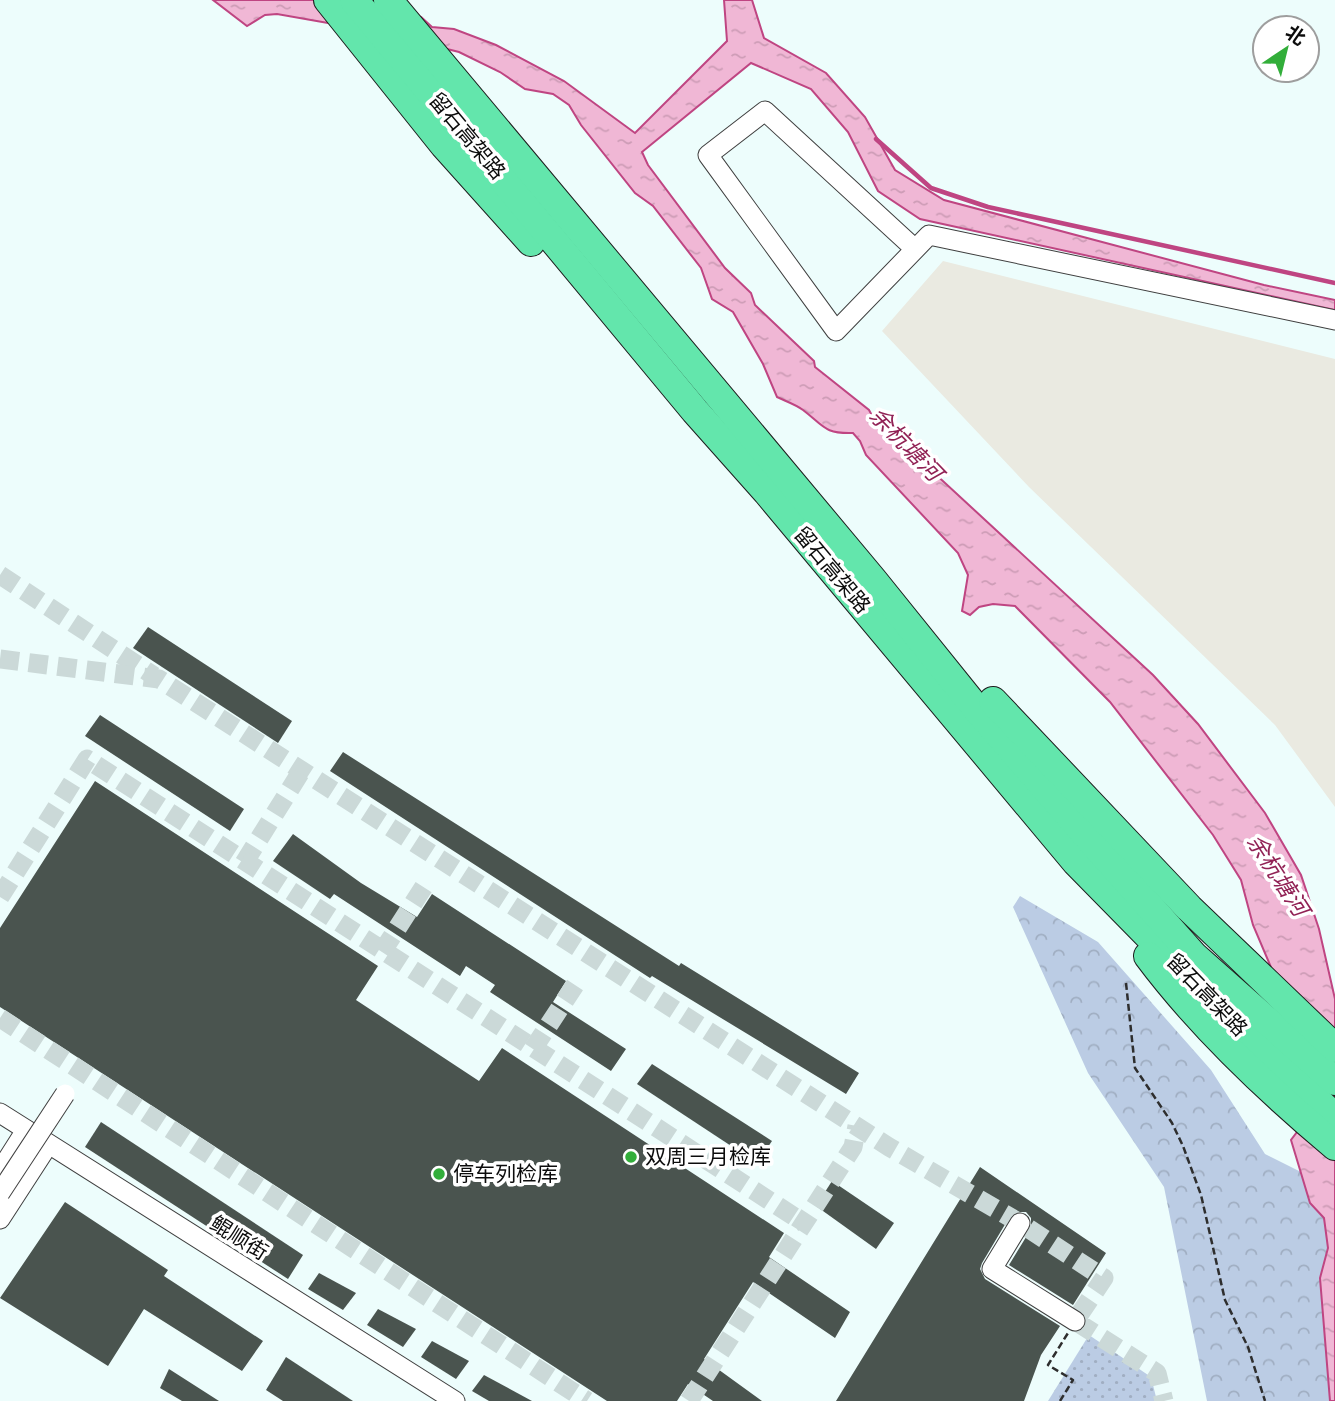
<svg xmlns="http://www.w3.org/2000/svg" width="1335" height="1401" font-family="Literata,'Noto Sans SC',serif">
	<defs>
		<pattern id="grass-dots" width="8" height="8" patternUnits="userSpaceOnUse" patternTransform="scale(1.75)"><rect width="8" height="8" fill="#bbcce4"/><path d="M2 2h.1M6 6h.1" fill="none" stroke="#a0aec2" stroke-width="1.8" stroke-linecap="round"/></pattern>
		<pattern id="park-crowns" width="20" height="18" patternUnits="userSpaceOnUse" patternTransform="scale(1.75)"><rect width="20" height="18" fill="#bbcce4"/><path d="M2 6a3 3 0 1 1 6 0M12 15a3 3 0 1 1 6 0" fill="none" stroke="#a0aec2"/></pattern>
		<pattern id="water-ripples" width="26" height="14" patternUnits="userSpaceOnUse" patternTransform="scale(1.75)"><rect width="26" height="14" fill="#f0b7d5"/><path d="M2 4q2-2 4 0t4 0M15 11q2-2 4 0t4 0" fill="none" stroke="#cd9cb6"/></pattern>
	</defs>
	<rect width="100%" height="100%" fill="#edfdfc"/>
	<path fill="#eaeae1" d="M 943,261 L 1335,359 L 1335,807 L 1275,725 L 1029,487 L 882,331 Z"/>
	<path fill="url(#grass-dots)" d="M 1089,1335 L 1151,1377 L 1157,1401 L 1048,1401 Z"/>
	<path fill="url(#park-crowns)" d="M 1020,896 L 1098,942 L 1211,1070 L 1265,1154 L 1335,1189 L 1335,1401 L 1207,1401 L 1164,1187 L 1088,1073 L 1013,907 Z"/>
	<path fill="url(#water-ripples)" stroke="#bf4582" stroke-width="2" d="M 213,0 L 351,0 L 421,17 L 432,27 L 454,29 L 496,45 L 564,81 L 635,133 L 727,41 L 724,0 L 752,0 L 764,38 L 826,73 L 865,117 L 895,170 L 944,200 L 1264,285 L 1335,300 L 1335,310 L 920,219 L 878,191 L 848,132 L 811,89 L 751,63 L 642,152 L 648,165 L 725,268 L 751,293 L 755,305 L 814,361 L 815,367 L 869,410 L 876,423 L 892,434 L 1153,675 L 1198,724 L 1265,813 L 1301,875 L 1319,929 L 1335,999 L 1335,1401 L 1330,1401 L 1320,1278 L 1328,1248 L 1324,1218 L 1310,1203 L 1291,1140 L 1306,1120 L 1276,979 L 1253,925 L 1241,880 L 1213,835 L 1110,702 L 1015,606 L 993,604 L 979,607 L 970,615 L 962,611 L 968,575 L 958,553 L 866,455 L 860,441 L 853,433 C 824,434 824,426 803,410 C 795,404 785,401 777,397 L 763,364 L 733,312 L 712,299 L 701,268 L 653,206 L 635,193 L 581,125 L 569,105 L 553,94 L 525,89 L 500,72 L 459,52 L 379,32 L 277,14 L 265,15 L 247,26 Z"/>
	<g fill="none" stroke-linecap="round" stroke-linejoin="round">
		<path stroke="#bf4582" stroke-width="4.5" d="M 876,139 L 931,188 L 988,207 L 1335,283"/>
	</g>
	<g fill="#4a544f">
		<path d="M 148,627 L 292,721 L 278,743 L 133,648 Z"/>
		<path d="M 100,715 L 244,809 L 230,831 L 85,736 Z"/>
		<path d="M 343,752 L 679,966 L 681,963 L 859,1073 L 846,1094 L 652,976 L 650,978 L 330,771 Z"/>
		<path d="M 95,781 L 378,966 L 356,1000 L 479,1081 L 502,1048 L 784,1233 L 769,1257 L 850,1312 L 835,1338 L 753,1282 L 704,1359 L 762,1401 L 713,1401 L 688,1384 L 677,1401 L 607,1401 L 0,1007 L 0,928 Z"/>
		<path d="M 293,834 L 361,883 L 417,917 L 432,894 L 566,981 L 553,1002 L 626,1049 L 611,1071 L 490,992 L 495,985 L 466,966 L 460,976 L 334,894 L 330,899 L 273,861 Z"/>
		<path d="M 652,1064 L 772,1141 L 757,1163 L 637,1084 Z"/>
		<path d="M 101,1122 L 303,1255 L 288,1279 L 85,1147 Z"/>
		<path d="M 980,1167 L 1106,1253 L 1073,1305 L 1009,1265 L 1031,1229 L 1031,1218 L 1026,1212 L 1015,1212 L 1010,1216 L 982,1263 L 980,1269 L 985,1279 L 1060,1326 L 1041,1355 L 1024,1401 L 836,1401 Z"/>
		<path d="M 832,1181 L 894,1223 L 876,1249 L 816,1206 Z"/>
		<path d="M 65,1202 L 168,1270 L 164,1276 L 263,1341 L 242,1371 L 144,1309 L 108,1366 L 0,1298 Z"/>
		<path d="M 319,1273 L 356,1293 L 343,1310 L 308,1289 Z"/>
		<path d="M 378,1309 L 416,1329 L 403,1347 L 367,1325 Z"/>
		<path d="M 432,1341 L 469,1361 L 456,1379 L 421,1357 Z"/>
		<path d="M 286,1357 L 353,1401 L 283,1401 L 266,1390 Z"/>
		<path d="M 169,1369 L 219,1401 L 182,1401 L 160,1388 Z"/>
		<path d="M 484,1375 L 532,1401 L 489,1401 L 472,1391 Z"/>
	</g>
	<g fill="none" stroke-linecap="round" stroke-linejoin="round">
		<g stroke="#cbd9d8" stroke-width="19" stroke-dasharray="19 10" stroke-linecap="butt">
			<path d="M 0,575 L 154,676"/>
			<path d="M 0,659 L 159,679 L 889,1147 L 1020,1223 L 1104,1278 L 1075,1321 L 1157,1373 L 1164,1401"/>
			<path d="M 244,863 L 302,770"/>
			<path d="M 0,897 L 87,759 L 804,1223"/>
			<path d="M 382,952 L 425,885"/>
			<path d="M 0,1018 L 587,1401"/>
			<path d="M 533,1049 L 575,985"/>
			<path d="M 689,1401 L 853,1147 L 857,1126"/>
		</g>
		<defs>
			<g id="minor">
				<path d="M 915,249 L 765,111 L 708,155 L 836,331 L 929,235 L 1335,320"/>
				<path d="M 0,1113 L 455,1401"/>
				<path d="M 0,1171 L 26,1130"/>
				<path d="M 0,1219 L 48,1145"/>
				<path d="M 1020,1223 L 992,1269 L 1075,1321"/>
			</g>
			<g id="highway">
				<path d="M 328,0 L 444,145 L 531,242"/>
				<path d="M 354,0 L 695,411 L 767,492 L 1076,862 L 1248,1037 L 1335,1117"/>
				<path d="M 388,0 L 873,580 L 976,708 L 1095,845 L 1194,956 L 1335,1081"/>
				<path d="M 993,701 L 1189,908 L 1335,1048"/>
				<path d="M 1148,956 C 1201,1027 1267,1089 1335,1146"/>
			</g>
		</defs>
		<use href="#minor" stroke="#3f3f3f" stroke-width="21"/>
		<use href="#highway" stroke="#1d1d1d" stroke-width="30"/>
		<g stroke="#2e2e2e" stroke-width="2.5" stroke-dasharray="7 3.5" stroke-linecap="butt">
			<path d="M 1126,983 L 1135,1068 L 1172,1123 L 1183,1146 L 1201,1195 L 1225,1300 L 1248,1347 L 1265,1401"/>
			<path d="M 1060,1401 L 1073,1380 L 1048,1365 L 1068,1333"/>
		</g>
		<use href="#minor" stroke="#fff" stroke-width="19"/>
		<use href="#highway" stroke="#63e6ac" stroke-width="28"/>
		<defs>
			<path id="minor-bridge" d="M 0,1193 L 65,1094"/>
		</defs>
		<use href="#minor-bridge" stroke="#3f3f3f" stroke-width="21" stroke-linecap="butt"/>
		<use href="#minor-bridge" stroke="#fff" stroke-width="19"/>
	</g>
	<g fill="#32ae3a" stroke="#fff" stroke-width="2.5">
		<circle cx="631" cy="1157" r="7"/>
		<circle cx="439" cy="1174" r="7"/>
	</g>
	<g text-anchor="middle" stroke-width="7" stroke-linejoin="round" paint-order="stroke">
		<g font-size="21" fill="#0c0c0c" stroke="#fff">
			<text transform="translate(467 136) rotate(50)" y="7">留石高架路</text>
			<text transform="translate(832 570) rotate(50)" y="7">留石高架路</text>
			<text transform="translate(1207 995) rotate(46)" y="7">留石高架路</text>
			<text transform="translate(239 1238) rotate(32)" y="7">鲲顺街</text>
		</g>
		<g font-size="21" fill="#0c0c0c" stroke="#fff" text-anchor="start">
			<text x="645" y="1164">双周三月检库</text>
			<text x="453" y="1181">停车列检库</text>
		</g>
		<g font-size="23" font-style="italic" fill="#912255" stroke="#fff">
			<text transform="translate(906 444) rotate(46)" y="8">余杭塘河</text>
			<text transform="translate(1278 875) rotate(57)" y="8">余杭塘河</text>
		</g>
	</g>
	<g transform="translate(1286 49) rotate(35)"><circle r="33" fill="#ffffff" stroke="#9e9e9e" stroke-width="2"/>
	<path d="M0-5L12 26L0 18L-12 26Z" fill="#32ae3a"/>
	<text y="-10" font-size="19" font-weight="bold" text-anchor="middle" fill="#0c0c0c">北</text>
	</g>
</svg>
